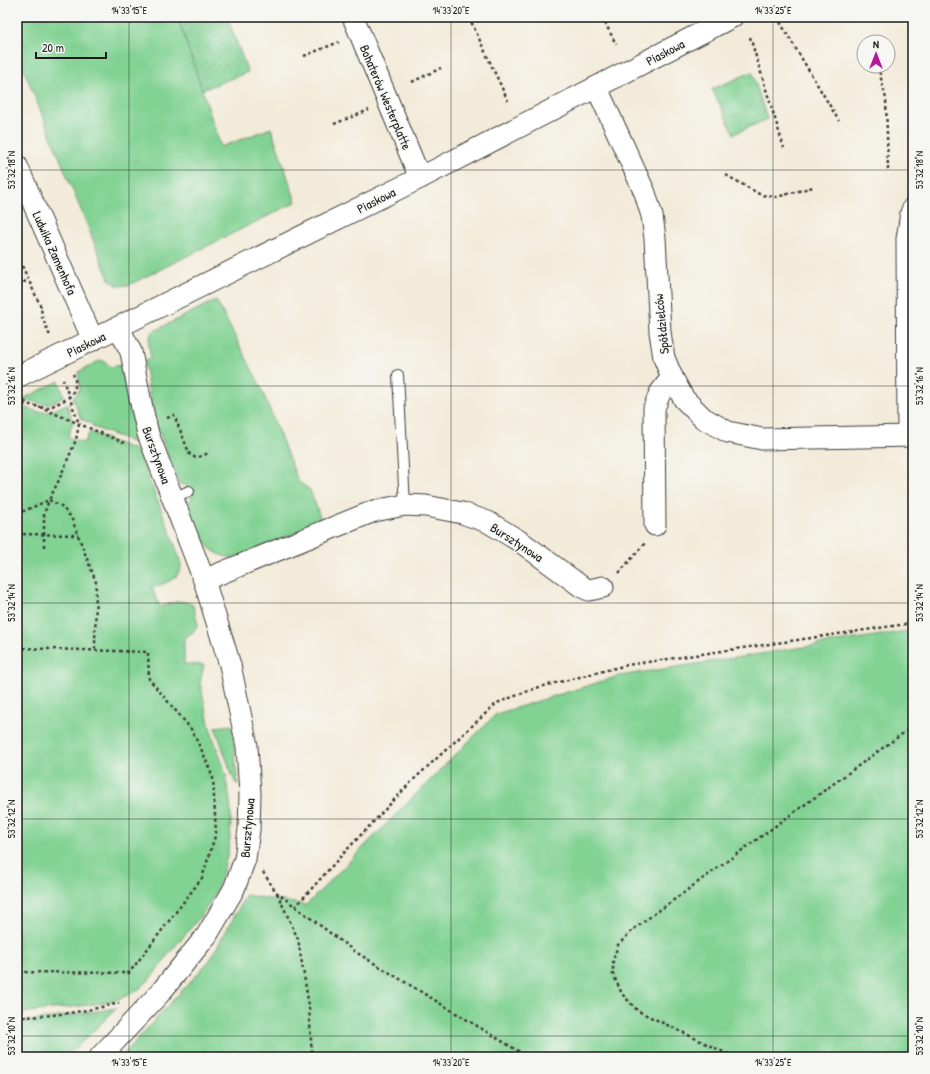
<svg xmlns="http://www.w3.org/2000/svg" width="930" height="1074" font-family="'Patrick Hand',sans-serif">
	<defs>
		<pattern id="park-tufts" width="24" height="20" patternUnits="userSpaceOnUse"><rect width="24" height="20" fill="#81d293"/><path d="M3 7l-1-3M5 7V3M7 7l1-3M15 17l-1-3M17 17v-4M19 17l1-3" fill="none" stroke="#6fb47e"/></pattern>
		<pattern id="garden-dots" width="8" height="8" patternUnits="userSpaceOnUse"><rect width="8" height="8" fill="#81d293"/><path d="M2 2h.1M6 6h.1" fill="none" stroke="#6fb47e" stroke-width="1.8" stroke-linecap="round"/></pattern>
	</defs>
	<rect width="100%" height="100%" fill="#f6f6f2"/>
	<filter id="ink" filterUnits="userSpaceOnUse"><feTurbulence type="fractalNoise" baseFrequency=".025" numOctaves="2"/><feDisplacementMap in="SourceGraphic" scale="8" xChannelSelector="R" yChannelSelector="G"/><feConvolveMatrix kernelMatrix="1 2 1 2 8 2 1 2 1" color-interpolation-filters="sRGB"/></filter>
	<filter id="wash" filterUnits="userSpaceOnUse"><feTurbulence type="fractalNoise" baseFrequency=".012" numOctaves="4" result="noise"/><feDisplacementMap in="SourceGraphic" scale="16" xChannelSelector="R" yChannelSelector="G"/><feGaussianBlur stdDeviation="0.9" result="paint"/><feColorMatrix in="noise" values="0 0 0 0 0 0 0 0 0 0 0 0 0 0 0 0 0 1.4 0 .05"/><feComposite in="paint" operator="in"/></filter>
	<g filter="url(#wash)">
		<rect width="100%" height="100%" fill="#f3ebd9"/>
		<g fill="#81d293" stroke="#4e7758">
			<path d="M 17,17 L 178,17 L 221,147 L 271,128 L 296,202 L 129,285 L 118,286 L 109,279 L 17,53 Z"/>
			<path d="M 216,300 L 260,385 L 298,481 L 310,490 L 322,522 L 235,558 C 203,556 197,529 187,504 L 192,498 L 186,485 L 179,484 L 157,427 L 149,395 L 144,360 L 151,358 C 149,349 147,340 152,332 Z"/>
			<path d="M 101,360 L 107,363 L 111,367 L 121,365 L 135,431 L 142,448 L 132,442 L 93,427 L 92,424 L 81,419 L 73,398 L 80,389 L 78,372 Z"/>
			<path d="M 59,381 L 64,396 C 42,413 39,397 19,401 Z"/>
			<path d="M 67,404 L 73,423 L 68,437 L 84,443 L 90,432 L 137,451 C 143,466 183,559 181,567 C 178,581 163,583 152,588 L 160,607 C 173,603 179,598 193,605 L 198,625 L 192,633 L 184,638 L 184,664 L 204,665 L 200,683 L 210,728 L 227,777 L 225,778 C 237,815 230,862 213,897 C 203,916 186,933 172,950 C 161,964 151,981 136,991 C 116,1003 94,1004 71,1007 C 53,1009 35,1011 17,1014 L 17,410 C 29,405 31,412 42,412 C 50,413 60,407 67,404 Z"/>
			<path d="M 913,630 L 913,1057 L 121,1057 L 210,960 L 246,895 L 306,905 L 496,714 L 619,676 Z"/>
			<path d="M 232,725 L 238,785 L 235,782 L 232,775 L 215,727 Z"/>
			<path d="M 117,1008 L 66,1057 L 19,1057 L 17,1052 L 17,1021 L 31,1021 Z"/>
		</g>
		<path fill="url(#park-tufts)" stroke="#4e7758" d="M 752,72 L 767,119 L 734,134 L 712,89 Z"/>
		<path fill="url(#garden-dots)" stroke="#4e7758" d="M 178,17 L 227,17 L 248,72 L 202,90 Z"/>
	</g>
	<g filter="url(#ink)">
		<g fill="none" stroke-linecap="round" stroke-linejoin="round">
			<defs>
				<g id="lane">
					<path d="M 398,375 L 405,505"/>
					<path d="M 173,498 L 189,491"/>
				</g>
				<g id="street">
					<path d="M 353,17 L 420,178"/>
					<path d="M 597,88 L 645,193 L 652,216 L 655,238 L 660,332 L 664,358 L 672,377 L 684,399 L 703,418 L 728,432 L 762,439 L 913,436"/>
					<path d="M 17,166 L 93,340"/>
					<path d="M 17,377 L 420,178 L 732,17"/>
					<path d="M 908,436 L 907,239 L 911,213 L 913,208"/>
					<path d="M 655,525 L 654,408 L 660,393 L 672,377"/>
					<path d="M 204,580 L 374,511 L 405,505 L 426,506 L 462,513 L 488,522 L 521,542 L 582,587 L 589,590 L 603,587"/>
					<path d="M 100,1057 L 160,993 L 207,935 L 234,889 L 245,859 L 249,830 L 250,794 L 247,746 L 230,665 L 204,580 L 148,434 L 142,408 L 131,352 L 119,328"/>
				</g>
			</defs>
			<use href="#lane" stroke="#3c3b38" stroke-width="12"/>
			<use href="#street" stroke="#3c3b38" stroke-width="23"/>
			<g stroke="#3c3b38" stroke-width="2.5" stroke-dasharray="3 3" stroke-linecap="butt">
				<path d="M 384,17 L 385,17"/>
				<path d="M 469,17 L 508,101"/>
				<path d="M 602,17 L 616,44"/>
				<path d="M 780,22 L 839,121"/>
				<path d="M 750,37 L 784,148"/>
				<path d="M 871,38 L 872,42"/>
				<path d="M 304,56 L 339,42"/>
				<path d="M 878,66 L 886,99 L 888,170"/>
				<path d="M 412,82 L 441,68"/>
				<path d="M 334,124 L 369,110"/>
				<path d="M 726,175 L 761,195 L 777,197 L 813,187"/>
				<path d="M 17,255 L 41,307 L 42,317 L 50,336"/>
				<path d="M 17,281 L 28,282"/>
				<path d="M 18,400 L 29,403"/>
				<path d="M 17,407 C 29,401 36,408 47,408 C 50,408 54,405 56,404 C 70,399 80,389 73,374"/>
				<path d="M 39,407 L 127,444"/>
				<path d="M 167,418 L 174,415 L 190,455 C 195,460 203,455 209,453"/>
				<path d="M 17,514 L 49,500 L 58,482 L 76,440 L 79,424 L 63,380"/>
				<path d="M 17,534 L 78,535"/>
				<path d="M 44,547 L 44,514 L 49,500 L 61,506 L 71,517 L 96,582 L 95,650"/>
				<path d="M 619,573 L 645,543"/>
				<path d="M 17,648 L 148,652 L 149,679 L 191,729 L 203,753 L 213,778 L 216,833 L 202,878 L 129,973 L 17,972"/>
				<path d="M 263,872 L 276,892 L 354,951 L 528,1057"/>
				<path d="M 277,893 L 298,939 L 309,1006 L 312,1057"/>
				<path d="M 295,907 L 341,856 L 412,781 L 497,703 L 536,688 L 627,665 L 913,623"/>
				<path d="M 17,1017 C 49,1017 88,1011 119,1003"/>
				<path d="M 734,1057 L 638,1011 L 622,994 L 613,974 L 613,960 L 618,945 L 635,928 L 913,726"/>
			</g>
			<use href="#lane" stroke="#fff" stroke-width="10"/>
			<use href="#street" stroke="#fff" stroke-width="21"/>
		</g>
	</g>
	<path fill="none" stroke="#1c1c1c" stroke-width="1" stroke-opacity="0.45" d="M 129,17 L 129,1057M 451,17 L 451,1057M 773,17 L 773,1057M 17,170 L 913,170M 17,386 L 913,386M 17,603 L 913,603M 17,819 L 913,819M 17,1036 L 913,1036"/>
	<g text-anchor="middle" stroke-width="3" stroke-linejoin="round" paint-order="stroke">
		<g font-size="13" fill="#1c1c1c" stroke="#f6f6f2">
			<text transform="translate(665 52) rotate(-28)" y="5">Piaskowa</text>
			<text transform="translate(386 97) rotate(67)" y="5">Bohaterów Westerplatte</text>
			<text transform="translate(376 200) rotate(-27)" y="5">Piaskowa</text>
			<text transform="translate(55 253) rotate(66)" y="5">Ludwika Zamenhofa</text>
			<text transform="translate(661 324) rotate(-96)" y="5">Spółdzielców</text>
			<text transform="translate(86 344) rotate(-26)" y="5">Piaskowa</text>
			<text transform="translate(157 455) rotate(70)" y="5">Bursztynowa</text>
			<text transform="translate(517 542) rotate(33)" y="5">Bursztynowa</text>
			<text transform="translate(247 828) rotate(-85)" y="5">Bursztynowa</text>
		</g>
	</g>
	<rect width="930" height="1074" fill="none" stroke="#f6f6f2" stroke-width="44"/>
	<g transform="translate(876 54)"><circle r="19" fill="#f6f6f2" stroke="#9f9f9c"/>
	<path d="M0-3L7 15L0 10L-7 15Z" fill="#b5179e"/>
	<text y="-6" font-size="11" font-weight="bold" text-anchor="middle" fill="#1c1c1c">N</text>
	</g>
	<path d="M36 52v6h70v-6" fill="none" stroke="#1c1c1c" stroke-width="2"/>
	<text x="42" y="52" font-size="12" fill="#1c1c1c" stroke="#f6f6f2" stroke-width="3" paint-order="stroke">20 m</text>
	<rect x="22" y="22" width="886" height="1030" fill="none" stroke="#1c1c1c" stroke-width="1.5"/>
	<g font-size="10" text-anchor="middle" fill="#1c1c1c">
		<text x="129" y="14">14°33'15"E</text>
		<text x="451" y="14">14°33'20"E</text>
		<text x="773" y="14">14°33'25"E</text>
		<text transform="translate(11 170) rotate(-90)" y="4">53°32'18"N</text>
		<text transform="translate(919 170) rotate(-90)" y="4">53°32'18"N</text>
		<text transform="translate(11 386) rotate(-90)" y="4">53°32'16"N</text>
		<text transform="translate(919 386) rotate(-90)" y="4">53°32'16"N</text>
		<text transform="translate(11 603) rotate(-90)" y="4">53°32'14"N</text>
		<text transform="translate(919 603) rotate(-90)" y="4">53°32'14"N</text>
		<text transform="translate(11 819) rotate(-90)" y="4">53°32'12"N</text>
		<text transform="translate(919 819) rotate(-90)" y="4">53°32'12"N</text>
		<text transform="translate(11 1036) rotate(-90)" y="4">53°32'10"N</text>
		<text transform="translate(919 1036) rotate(-90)" y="4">53°32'10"N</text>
		<text x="129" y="1066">14°33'15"E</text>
		<text x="451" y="1066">14°33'20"E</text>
		<text x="773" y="1066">14°33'25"E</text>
	</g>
</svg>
